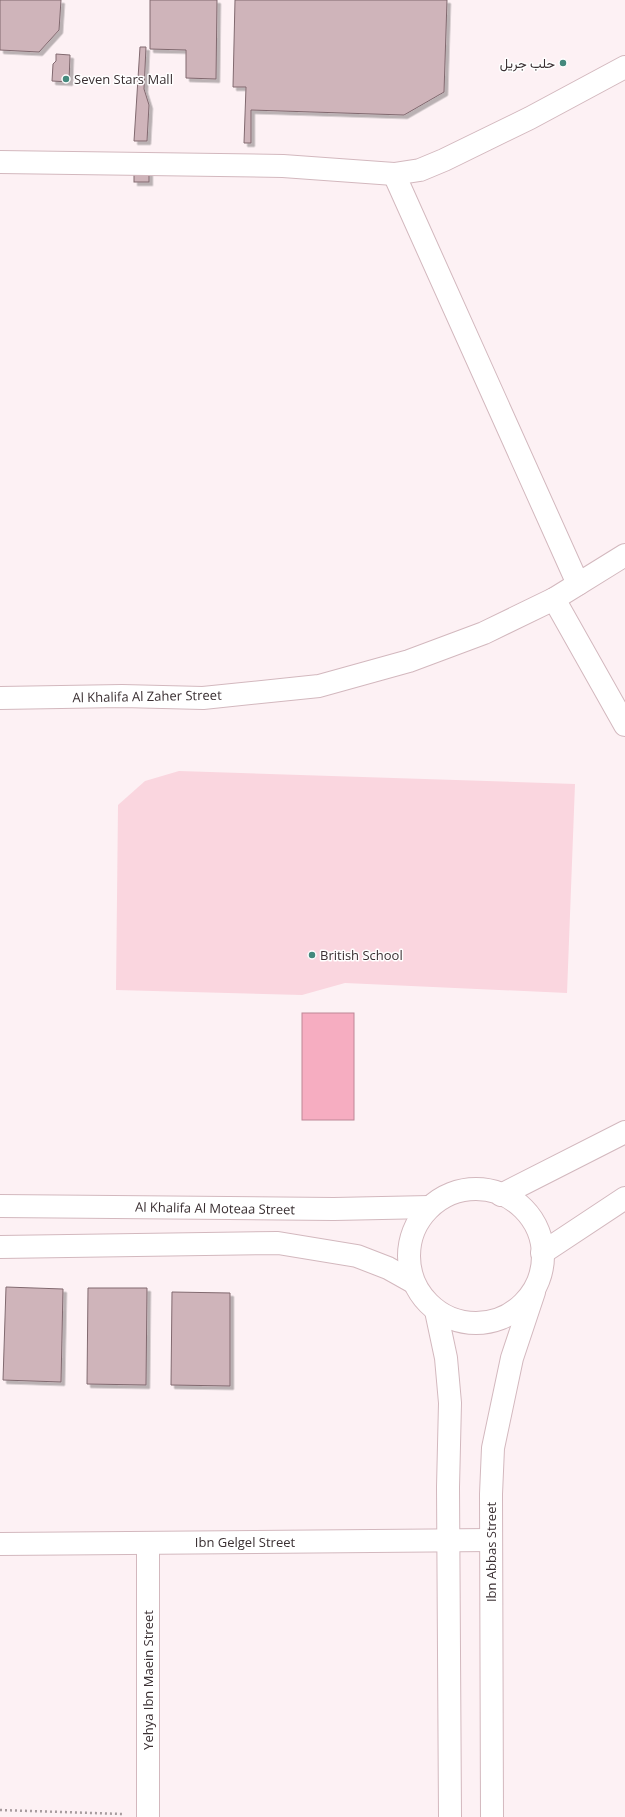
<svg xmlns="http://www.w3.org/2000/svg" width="625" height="1817" font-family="'Open Sans',Vazirmatn,sans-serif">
	<defs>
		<filter id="shadow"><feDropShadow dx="3.5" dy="3.5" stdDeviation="0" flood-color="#0004"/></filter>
	</defs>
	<rect width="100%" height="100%" fill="#fdf1f4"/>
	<path fill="#fad6df" d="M 179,771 L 575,784 L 567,993 L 345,983 L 302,995 L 116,990 L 118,805 L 145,781 Z"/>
	<rect fill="#f6adc1" stroke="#be8796" x="302" y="1013" width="52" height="107"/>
	<g fill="#cfb4ba" stroke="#81696f" filter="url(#shadow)">
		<path d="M 0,0 L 61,0 L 59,30 L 39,52 L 0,50 Z"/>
		<path d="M 150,0 L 217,0 L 216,79 L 186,78 L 186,50 L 150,49 Z"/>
		<path d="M 235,0 L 447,0 L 444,92 L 404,115 L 251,110 L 251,143 L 244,143 L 246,87 L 233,87 Z"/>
		<path d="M 140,47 L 146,47 L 144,89 L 149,105 L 147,141 L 134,141 Z"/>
		<path d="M 56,54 L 70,55 L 69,82 L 52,81 L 53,64 L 56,61 Z"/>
		<rect x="134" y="170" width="15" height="12"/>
		<path d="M 6,1287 L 63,1289 L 61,1382 L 3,1380 Z"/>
		<path d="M 88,1288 L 147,1288 L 146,1385 L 87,1384 Z"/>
		<path d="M 172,1292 L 230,1293 L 230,1386 L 171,1385 Z"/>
	</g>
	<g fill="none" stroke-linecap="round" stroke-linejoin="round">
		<defs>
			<g id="minor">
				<path d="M 0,162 L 283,166 L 394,174 L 420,170 L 444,160 L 530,118 L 625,67"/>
				<path d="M 394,174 L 578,584"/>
				<path d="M 554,599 L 625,725"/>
				<path d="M 0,698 L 122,696 L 203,698 L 319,686 L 409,661 L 484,633 L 554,599 L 625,555"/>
				<circle cx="476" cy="1256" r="67"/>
				<path d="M 501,1195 L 625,1132"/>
				<path d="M 0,1206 L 334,1209 L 430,1207"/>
				<path d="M 0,1247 L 278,1243 L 357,1256 L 388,1268 L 413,1282"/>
				<path d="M 542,1253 L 625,1198"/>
				<path d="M 436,1311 L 446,1358 L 450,1403 L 448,1487 L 450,1817"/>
				<path d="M 148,1543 L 148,1817"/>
				<path d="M 0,1544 L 491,1540"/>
				<path d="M 492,1817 L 491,1494 L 493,1448 L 512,1358 L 534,1292"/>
			</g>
		</defs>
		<use href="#minor" stroke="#d3b8be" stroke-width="24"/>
		<path stroke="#a79b9e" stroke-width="2.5" stroke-dasharray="2 3" stroke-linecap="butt" d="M 0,1810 L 123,1814"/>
		<use href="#minor" stroke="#fff" stroke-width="22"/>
	</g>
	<g fill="#44897d" stroke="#fff" stroke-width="1.5">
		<circle cx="563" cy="63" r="4"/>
		<circle cx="66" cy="79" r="4"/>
		<circle cx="312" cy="955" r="4"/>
	</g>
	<g text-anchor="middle" stroke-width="3" stroke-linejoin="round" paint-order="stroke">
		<g font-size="13" fill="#3a2f32" stroke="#fff" text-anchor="start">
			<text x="555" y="68" text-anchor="end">حلب جريل</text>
			<text x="74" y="84">Seven Stars Mall</text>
			<text x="320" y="960">British School</text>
		</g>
		<g font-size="13" fill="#3a2f32" stroke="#fff">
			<text transform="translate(147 696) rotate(-1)" y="5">Al Khalifa Al Zaher Street</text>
			<text transform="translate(215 1208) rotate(1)" y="5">Al Khalifa Al Moteaa Street</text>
			<text x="245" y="1547">Ibn Gelgel Street</text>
			<text transform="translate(491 1552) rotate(-90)" y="5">Ibn Abbas Street</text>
			<text transform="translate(148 1680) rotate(-90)" y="5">Yehya Ibn Maein Street</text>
		</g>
	</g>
</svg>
